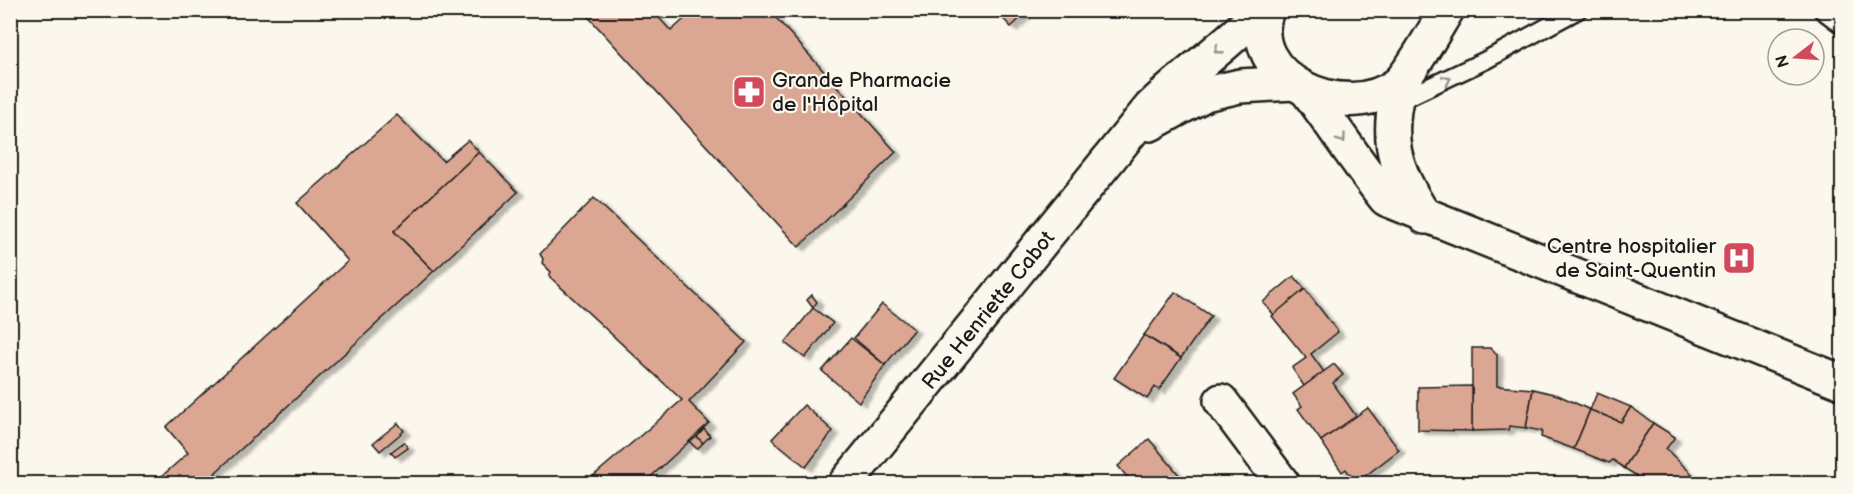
<svg xmlns="http://www.w3.org/2000/svg" width="1853" height="494" font-family="'Balsamiq Sans',sans-serif">
	<defs>
		<filter id="shadow"><feDropShadow dx="6" dy="4" stdDeviation="1.5" flood-color="#0004"/></filter>
	</defs>
	<rect width="100%" height="100%" fill="#fbf7ec"/>
	<filter id="ink" filterUnits="userSpaceOnUse"><feTurbulence type="fractalNoise" baseFrequency=".0167" numOctaves="2"/><feDisplacementMap in="SourceGraphic" scale="12" xChannelSelector="R" yChannelSelector="G"/><feConvolveMatrix kernelMatrix="1 2 1 2 8 2 1 2 1" color-interpolation-filters="sRGB"/></filter>
	<g filter="url(#ink)">
		<g fill="#dca792" stroke="#1c1c1c" stroke-width="1.5" filter="url(#shadow)">
			<path d="M 582,10 L 652,10 L 671,31 L 694,10 L 769,10 L 896,152 L 799,247 Z"/>
			<path d="M 995,10 L 1029,10 L 1011,27 Z"/>
			<path d="M 397,115 L 443,161 L 468,140 L 479,152 L 394,231 L 434,271 L 215,473 L 225,484 L 153,484 L 188,453 L 166,427 L 348,261 L 297,203 Z"/>
			<path d="M 479,152 L 518,192 L 434,271 L 394,231 Z"/>
			<path d="M 594,198 L 746,342 L 689,402 L 709,423 L 643,484 L 584,484 L 682,400 L 549,276 L 551,272 L 542,263 L 543,259 L 540,254 Z"/>
			<path d="M 1294,276 L 1305,289 L 1274,315 L 1263,302 Z"/>
			<path d="M 1305,289 L 1338,332 L 1311,354 L 1324,372 L 1304,386 L 1292,368 L 1306,358 L 1272,316 Z"/>
			<path d="M 1175,292 L 1211,316 L 1181,358 L 1144,335 Z"/>
			<path d="M 812,295 L 817,302 L 813,308 L 807,300 Z"/>
			<path d="M 882,304 L 914,329 L 885,365 L 854,338 Z"/>
			<path d="M 813,308 L 833,323 L 805,358 L 785,343 Z"/>
			<path d="M 1144,335 L 1181,358 L 1159,390 L 1155,387 L 1147,399 L 1114,378 Z"/>
			<path d="M 851,338 L 885,365 L 859,402 L 822,371 Z"/>
			<path d="M 1472,348 L 1490,348 L 1497,355 L 1497,386 L 1533,389 L 1526,428 L 1509,426 L 1508,430 L 1472,431 Z"/>
			<path d="M 1334,364 L 1343,375 L 1333,383 L 1356,416 L 1321,441 L 1298,409 L 1302,406 L 1293,394 Z"/>
			<path d="M 1472,386 L 1472,431 L 1418,430 L 1418,387 Z"/>
			<path d="M 1533,389 L 1558,395 L 1590,410 L 1574,449 L 1541,437 L 1542,431 L 1526,428 Z"/>
			<path d="M 1597,393 L 1631,407 L 1621,422 L 1590,410 Z"/>
			<path d="M 804,405 L 833,431 L 806,467 L 772,439 Z"/>
			<path d="M 1631,407 L 1653,423 L 1624,468 L 1613,460 L 1609,463 L 1574,449 L 1590,410 L 1621,422 Z"/>
			<path d="M 1368,408 L 1399,450 L 1356,483 L 1346,469 L 1342,472 L 1321,441 Z"/>
			<path d="M 398,423 L 404,431 L 380,451 L 373,443 Z"/>
			<path d="M 1653,423 L 1675,437 L 1666,449 L 1692,474 L 1683,484 L 1640,484 L 1635,479 L 1637,476 L 1624,468 Z"/>
			<path d="M 704,429 L 710,436 L 703,443 L 697,437 Z"/>
			<path d="M 697,437 L 703,443 L 697,449 L 690,442 Z"/>
			<path d="M 1149,439 L 1185,482 L 1183,484 L 1133,484 L 1118,466 Z"/>
			<path d="M 404,442 L 408,448 L 395,457 L 391,452 Z"/>
			<path d="M 1692,474 L 1702,484 L 1683,484 Z"/>
		</g>
		<g fill="none" stroke-linecap="round" stroke-linejoin="round">
			<defs>
				<g id="lane">
					<path d="M 1822,10 L 1842,25"/>
					<path d="M 1393,104 L 1486,60 L 1578,10"/>
				</g>
				<g id="street">
					<path d="M 1400,83 C 1384,138 1394,170 1425,217"/>
					<path d="M 1308,92 C 1334,127 1358,164 1386,199 L 1842,382"/>
					<path d="M 1221,401 L 1283,484"/>
				</g>
				<g id="secondary">
					<path d="M 1267,10 C 1241,76 1344,126 1398,84 C 1410,74 1437,26 1447,10"/>
					<path d="M 1150,124 L 1205,94 L 1240,86 L 1294,83"/>
					<path d="M 845,484 L 1151,107 C 1186,73 1227,46 1261,10"/>
				</g>
			</defs>
			<use href="#lane" stroke="#1c1c1c" stroke-width="21"/>
			<use href="#street" stroke="#1c1c1c" stroke-width="38"/>
			<use href="#secondary" stroke="#1c1c1c" stroke-width="38"/>
			<use href="#lane" stroke="#fbf7ec" stroke-width="16"/>
			<use href="#street" stroke="#fbf7ec" stroke-width="33"/>
			<use href="#secondary" stroke="#fbf7ec" stroke-width="33"/>
		</g>
		<defs><path id="oneway-chevron" d="M-2-3.5L2.5 0L-2 3.5" fill="none" stroke-width="1.6" stroke-linecap="round" stroke-linejoin="round" transform="scale(1.5)"/></defs>
		<g stroke="#97948e">
			<use href="#oneway-chevron" transform="translate(1218 50) rotate(142)"/>
			<use href="#oneway-chevron" transform="translate(1447 80) rotate(-27)"/>
			<use href="#oneway-chevron" transform="translate(1342 139) rotate(54)"/>
		</g>
	</g>
	<defs>
		<symbol id="pharmacy-square" viewBox="-11 -11 22 22"><rect x="-9" y="-9" width="18" height="18" rx="4" fill="#d1495b" stroke="#fbf7ec"/><path d="M-2-6h4v4h4v4h-4v4h-4v-4h-4v-4h4Z" fill="#fff"/></symbol>
		<symbol id="hospital-square" viewBox="-11 -11 22 22"><rect x="-9" y="-9" width="18" height="18" rx="4" fill="#d1495b" stroke="#fbf7ec"/><path d="M-5-5h3v3.5h4V-5h3V5h-3V1.5h-4V5h-3Z" fill="#fff"/></symbol>
	</defs>
	<g fill-rule="evenodd">
		<use href="#pharmacy-square" x="730" y="73" width="38" height="38"/>
		<use href="#hospital-square" x="1720" y="239" width="38" height="38"/>
	</g>
	<g text-anchor="middle" stroke-width="4.5" stroke-linejoin="round" paint-order="stroke">
		<g font-size="21" fill="#1c1c1c" stroke="#fbf7ec" text-anchor="start">
			<text x="772" y="87">Grande Pharmacie<tspan x="772" dy="24">de l'Hôpital</tspan></text>
			<text x="1716" y="253" text-anchor="end">Centre hospitalier<tspan x="1716" dy="24">de Saint-Quentin</tspan></text>
		</g>
		<g font-size="21" fill="#1c1c1c" stroke="#fbf7ec">
			<text transform="translate(988 310) rotate(-51)" y="7">Rue Henriette Cabot</text>
		</g>
	</g>
	<rect width="1853" height="494" fill="none" stroke="#fbf7ec" stroke-width="36"/>
	<rect x="18" y="18" width="1817" height="458" fill="none" stroke="#1c1c1c" stroke-width="2" filter="url(#ink)"/>
	<g transform="translate(1796 57) rotate(253)"><circle r="28" fill="#fbf7ec" stroke="#a29f99" stroke-width="1.5"/>
	<path d="M0-4.5L10 22L0 15L-10 22Z" fill="#d1495b"/>
	<text y="-9" font-size="16" font-weight="bold" text-anchor="middle" fill="#1c1c1c">N</text>
	</g>
</svg>
